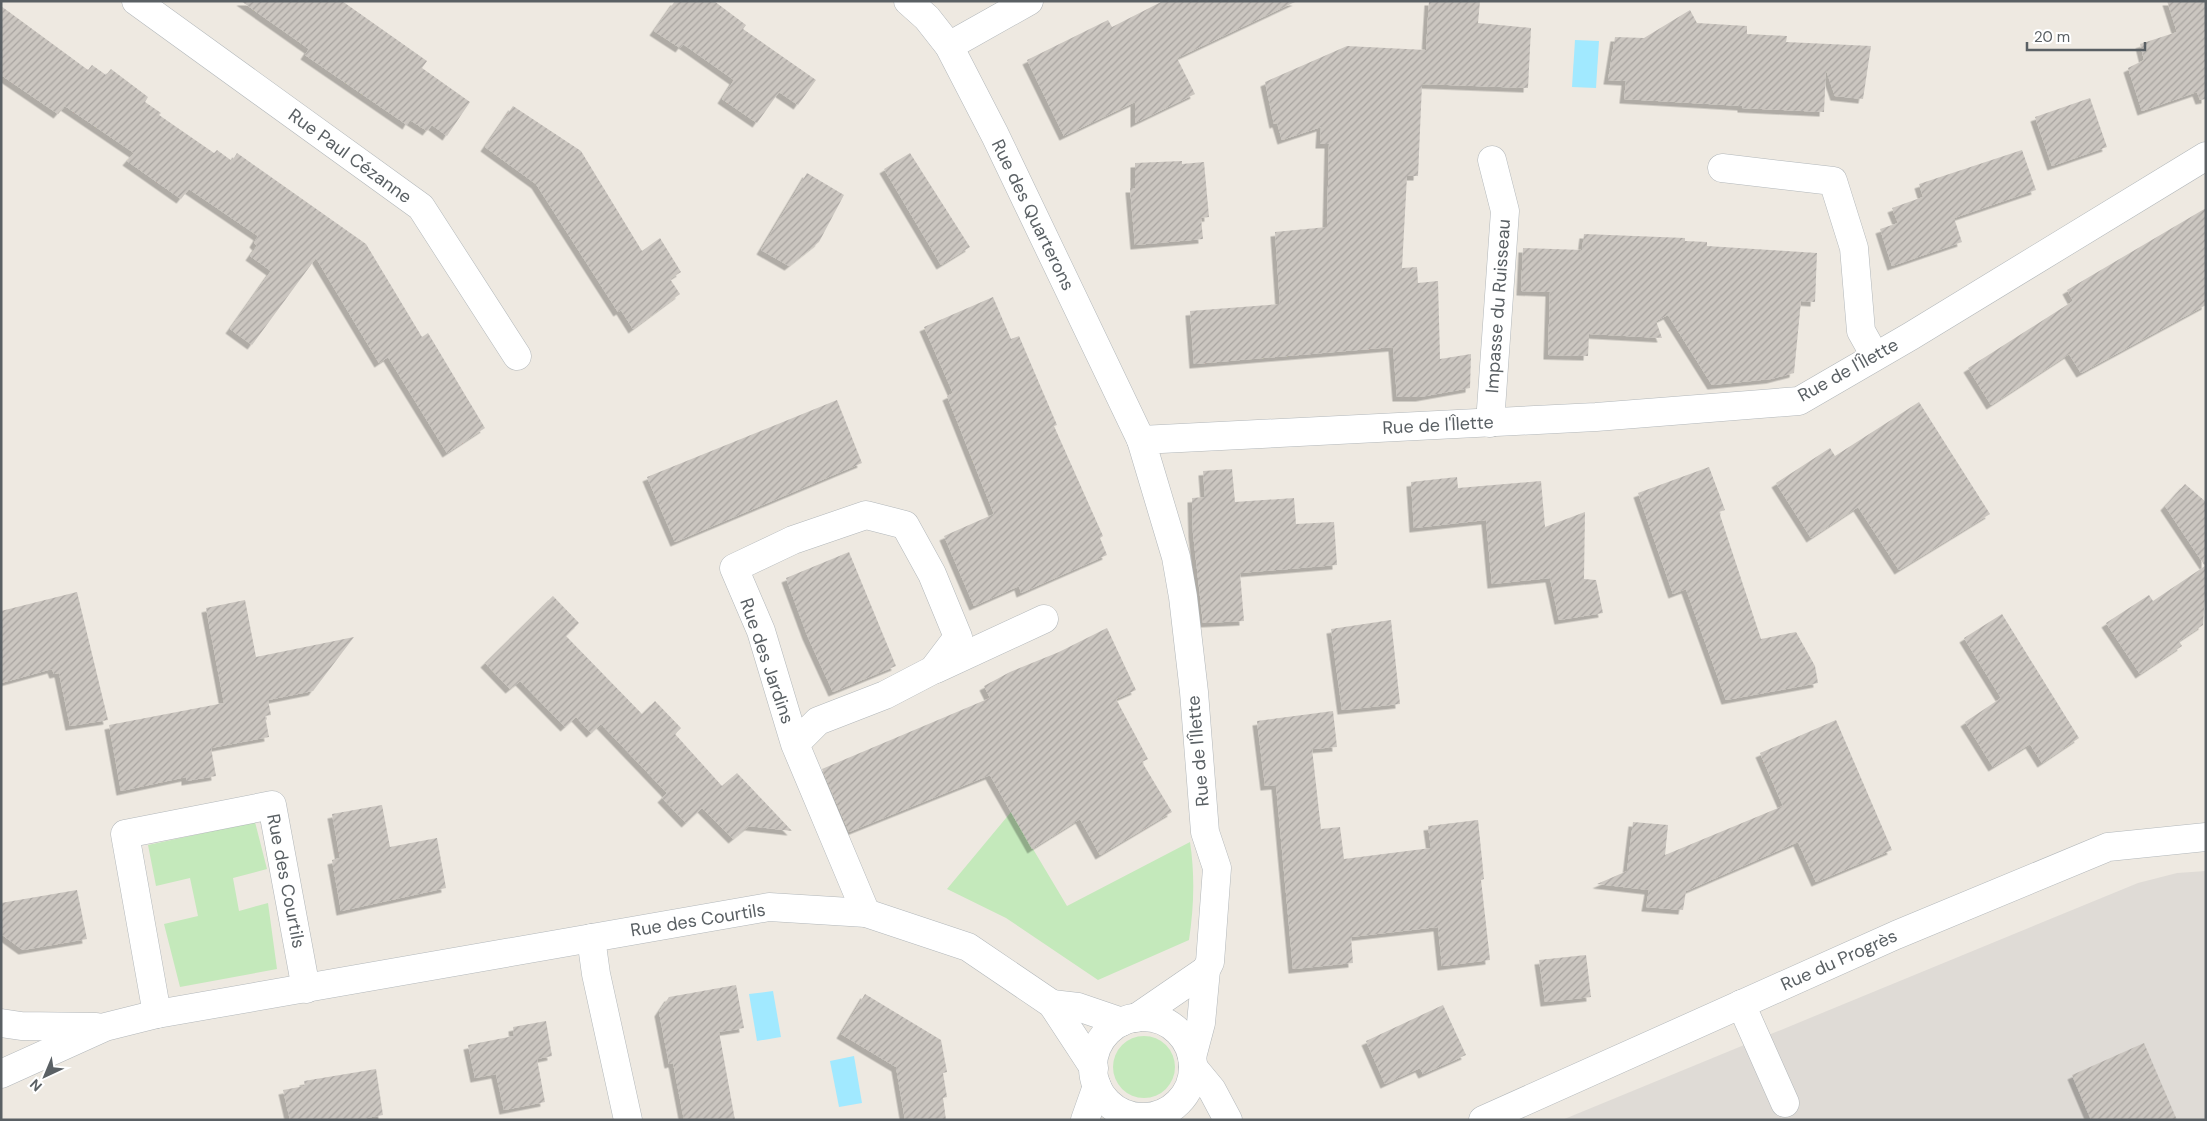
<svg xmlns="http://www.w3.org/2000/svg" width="2207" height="1121" font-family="'DM Sans',sans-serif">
	<defs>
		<pattern id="building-hatch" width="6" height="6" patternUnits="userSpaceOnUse" patternTransform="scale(1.25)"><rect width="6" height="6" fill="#cbc6c0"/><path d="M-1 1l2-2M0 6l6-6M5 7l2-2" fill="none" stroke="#a8a4a0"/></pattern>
		<filter id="shadow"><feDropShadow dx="-4.5" dy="4.5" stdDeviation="0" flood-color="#0004"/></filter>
	</defs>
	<rect width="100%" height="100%" fill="#eee9e1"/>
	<path fill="#dfdbd6" d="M 2206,871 L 2206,1120 L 1562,1120 L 2138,883 L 2177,873 Z"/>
	<g fill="#c4e9bb">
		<path d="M 1011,812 L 1067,906 L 1190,842 C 1195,875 1194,907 1189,940 L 1098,980 L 1006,918 L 947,889 Z"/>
		<path d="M 255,822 L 267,869 L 233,878 L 239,911 L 268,903 L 277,969 L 180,987 L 164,924 L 198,916 L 190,878 L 156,886 L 148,845 Z"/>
		<circle cx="1144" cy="1067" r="31"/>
	</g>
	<g fill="#a1e9ff">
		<path d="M 1575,40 L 1599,41 L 1596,88 L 1572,87 Z"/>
		<path d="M 773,991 L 781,1037 L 757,1041 L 749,994 Z"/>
		<path d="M 854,1056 L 862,1103 L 839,1107 L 830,1061 Z"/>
	</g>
	<g fill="url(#building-hatch)" filter="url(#shadow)">
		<path d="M 241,1 L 342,1 L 427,61 L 422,68 L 470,102 L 447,136 L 432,125 L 427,131 L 410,120 L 407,125 L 305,55 L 309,49 Z"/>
		<path d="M 675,1 L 714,1 L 746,25 L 743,29 L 816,80 L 798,105 L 779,92 L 757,123 L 722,99 L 734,80 L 683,44 L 680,48 L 654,31 Z"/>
		<path d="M 1163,1 L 1297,1 L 1177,58 L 1195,94 L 1135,123 L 1135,102 L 1064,136 L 1027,60 L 1108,20 L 1112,27 Z"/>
		<path d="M 1429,1 L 1480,1 L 1478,23 L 1531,28 L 1528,88 L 1422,84 L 1418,176 L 1407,176 L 1402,268 L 1417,267 L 1418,283 L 1438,281 L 1440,359 L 1471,354 L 1470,388 L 1420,397 L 1397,397 L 1393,347 L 1194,364 L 1190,311 L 1280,304 L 1275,232 L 1327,227 L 1329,144 L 1320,144 L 1321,127 L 1282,140 L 1277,123 L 1274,124 L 1265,82 L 1347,46 L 1426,50 Z"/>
		<path d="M 2167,1 L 2206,1 L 2206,99 L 2200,100 L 2197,92 L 2142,111 L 2128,68 L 2144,60 L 2140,44 L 2177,32 Z"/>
		<path d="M 1,6 L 88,70 L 92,65 L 106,75 L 111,69 L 148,97 L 145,102 L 161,113 L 159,115 L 214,153 L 217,150 L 232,161 L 237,153 L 366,244 L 422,337 L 428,333 L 485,428 L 447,453 L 388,357 L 379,363 L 316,258 L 252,345 L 230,329 L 271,271 L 250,256 L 257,246 L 254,243 L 258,236 L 189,189 L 181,199 L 127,161 L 134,153 L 65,106 L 58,114 L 1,75 Z"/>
		<path d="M 1690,10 L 1697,23 L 1747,26 L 1747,34 L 1787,36 L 1786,42 L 1871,46 L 1863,99 L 1835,96 L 1826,70 L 1824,112 L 1742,108 L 1742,106 L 1624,99 L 1626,81 L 1608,80 L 1615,37 L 1644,38 Z"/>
		<path d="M 2090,98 L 2107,147 L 2052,166 L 2035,117 Z"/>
		<path d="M 513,106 L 581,151 L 642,251 L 660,238 L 681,272 L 670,279 L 680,294 L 633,329 L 621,310 L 618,312 L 536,184 L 485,147 Z"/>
		<path d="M 2022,150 L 2036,190 L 1954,218 L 1962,242 L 1892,266 L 1880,229 L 1898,223 L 1892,208 L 1923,197 L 1919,184 Z"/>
		<path d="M 910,153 L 970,247 L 941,265 L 884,169 Z"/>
		<path d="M 1182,161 L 1182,164 L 1204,162 L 1209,217 L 1201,218 L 1203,239 L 1135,245 L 1130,188 L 1135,188 L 1135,163 Z"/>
		<path d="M 807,173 L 844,195 L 819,242 L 789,266 L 761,250 Z"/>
		<path d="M 2206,208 L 2206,305 L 2081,373 L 2069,354 L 1991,405 L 1968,368 L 2073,301 L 2067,290 Z"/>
		<path d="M 1584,234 L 1685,238 L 1685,241 L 1707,242 L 1707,246 L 1817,253 L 1815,302 L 1801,301 L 1794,373 L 1771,379 L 1712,385 L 1668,315 L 1656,321 L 1662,338 L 1589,334 L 1588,356 L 1548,355 L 1550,292 L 1521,291 L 1523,248 L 1582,250 Z"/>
		<path d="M 993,297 L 1011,339 L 1019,336 L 1057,425 L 1054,426 L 1103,536 L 1100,538 L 1107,555 L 1021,593 L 1019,586 L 974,606 L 944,536 L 994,514 L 947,396 L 953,393 L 924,327 Z"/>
		<path d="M 837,400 L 862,463 L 675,542 L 647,477 Z"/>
		<path d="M 1919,402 L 1990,514 L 1899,570 L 1858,507 L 1811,538 L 1776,483 L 1830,448 L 1835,456 Z"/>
		<path d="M 1709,467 L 1725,510 L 1719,512 L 1761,639 L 1796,632 L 1815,666 L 1818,683 L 1726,700 L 1686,589 L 1673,594 L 1638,493 Z"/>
		<path d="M 1232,469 L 1235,502 L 1294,498 L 1296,524 L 1334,522 L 1337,565 L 1240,573 L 1244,621 L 1203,623 L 1193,533 L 1192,498 L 1205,497 L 1203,471 Z"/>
		<path d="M 1457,477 L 1458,488 L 1541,481 L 1545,527 L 1585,512 L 1584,579 L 1596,580 L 1603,613 L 1559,620 L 1550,578 L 1492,584 L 1486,520 L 1414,528 L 1411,482 Z"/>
		<path d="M 2185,484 L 2206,502 L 2206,579 L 2203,625 L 2179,641 L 2182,646 L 2140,674 L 2106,623 L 2149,595 L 2153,601 L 2205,566 L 2165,506 Z"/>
		<path d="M 849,552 L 896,666 L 833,692 L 807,635 L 786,578 Z"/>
		<path d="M 77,592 L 108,720 L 70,726 L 59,673 L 54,674 L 52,669 L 1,683 L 1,611 Z"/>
		<path d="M 553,596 L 579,623 L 566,636 L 642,714 L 655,701 L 681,728 L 675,734 L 722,786 L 737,773 L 792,831 L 749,826 L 733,839 L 702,808 L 686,823 L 662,798 L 667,793 L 601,724 L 591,733 L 576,717 L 565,727 L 520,681 L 510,689 L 485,663 Z"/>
		<path d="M 245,600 L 256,657 L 354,637 L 313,691 L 268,700 L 271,715 L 265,716 L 269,737 L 211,748 L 216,776 L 186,781 L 186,777 L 121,791 L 109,725 L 224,703 L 206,608 Z"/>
		<path d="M 2002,614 L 2079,738 L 2042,763 L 2030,744 L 1993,767 L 1965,722 L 2001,698 L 1964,638 Z"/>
		<path d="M 1391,620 L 1400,704 L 1342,710 L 1331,629 Z"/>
		<path d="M 1107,628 L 1136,690 L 1116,699 L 1148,759 L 1142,762 L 1172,812 L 1100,855 L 1080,819 L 1032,849 L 990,775 L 849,832 L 822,769 L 990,698 L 984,686 L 1010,672 L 1059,652 Z"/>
		<path d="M 1333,711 L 1337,747 L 1312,749 L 1321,829 L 1340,827 L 1344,859 L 1431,848 L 1428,826 L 1478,820 L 1484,879 L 1481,880 L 1490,960 L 1442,966 L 1438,927 L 1351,937 L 1353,963 L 1293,969 L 1276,785 L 1265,786 L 1257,721 Z"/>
		<path d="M 1836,720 L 1892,850 L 1816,882 L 1798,842 L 1686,891 L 1683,910 L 1646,907 L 1649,890 L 1597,884 L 1627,871 L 1633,822 L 1668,825 L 1665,855 L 1783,806 L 1760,753 Z"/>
		<path d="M 382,805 L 390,847 L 437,838 L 446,888 L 341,911 L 332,860 L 340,858 L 332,814 Z"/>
		<path d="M 77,890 L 87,939 L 23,950 L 1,934 L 1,903 Z"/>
		<path d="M 1586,955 L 1591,997 L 1545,1002 L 1539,960 Z"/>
		<path d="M 736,985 L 744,1028 L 719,1032 L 735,1120 L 684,1120 L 673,1063 L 669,1064 L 659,1012 L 669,997 Z"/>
		<path d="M 865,994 L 941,1040 L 947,1072 L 943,1073 L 947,1097 L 943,1098 L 946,1120 L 905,1120 L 896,1067 L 841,1034 Z"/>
		<path d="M 1443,1005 L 1466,1055 L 1423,1074 L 1420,1068 L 1385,1084 L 1366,1041 Z"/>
		<path d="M 546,1021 L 552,1056 L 537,1059 L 545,1102 L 504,1110 L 496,1074 L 475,1078 L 468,1045 L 514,1036 L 513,1027 Z"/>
		<path d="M 2144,1043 L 2177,1120 L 2091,1120 L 2072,1075 Z"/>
		<path d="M 376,1069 L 383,1115 L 356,1120 L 290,1120 L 283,1090 L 305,1086 L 304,1081 Z"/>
	</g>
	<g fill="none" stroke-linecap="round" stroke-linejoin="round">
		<defs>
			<g id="minor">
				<path d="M 136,1 L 421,207 L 517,356"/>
				<path d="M 908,1 L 927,18 L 949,46 L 995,135 L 1141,440"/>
				<path d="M 949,46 L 1029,1"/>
				<path d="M 1722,168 L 1833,181 L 1854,248 L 1861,331 L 1875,356"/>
				<path d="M 1490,423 L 1505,211 L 1492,160"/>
				<path d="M 936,669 L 1044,619"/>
				<path d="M 795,744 L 818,721 L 885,695 L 933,670 L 958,637 L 932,574 L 905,525 L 866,515 L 793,540 L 734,568 L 761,631 L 795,744 L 866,913"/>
				<path d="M 591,938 L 596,974 L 628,1120"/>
				<path d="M 1052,1004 L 1078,1007 L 1122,1022"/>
				<path d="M 1741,1004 L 1785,1103"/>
				<path d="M 157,1014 L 125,834 L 272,805 L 306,989"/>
				<circle cx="1143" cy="1067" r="50"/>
				<path d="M 1136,1018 L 1206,970"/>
				<path d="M 1,1023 L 21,1026 L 96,1027"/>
				<path d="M 1192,1057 L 1201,1023 L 1206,970 L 1210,962 L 1217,868 L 1205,832 L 1194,692 L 1183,597 L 1176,557 L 1141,440 L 1596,417 L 1799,401 L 1911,336 L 2206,156"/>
				<path d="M 1193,1067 L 1212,1090 L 1228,1120"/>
				<path d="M 1,1074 L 105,1027 L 157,1014 L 769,907 L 866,913 L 968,947 L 1052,1004 L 1094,1068"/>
				<path d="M 1085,1120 L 1097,1086"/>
				<path d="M 1483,1120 L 1896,935 L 2108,847 L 2206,837"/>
			</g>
		</defs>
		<use href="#minor" stroke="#b2b7ba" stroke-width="29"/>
		<use href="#minor" stroke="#fff" stroke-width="28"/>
	</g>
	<g text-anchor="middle" stroke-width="4.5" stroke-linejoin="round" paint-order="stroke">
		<g font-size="18" fill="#5a6064" stroke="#fff">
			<text transform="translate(350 156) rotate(36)" y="6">Rue Paul Cézanne</text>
			<text transform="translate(1033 215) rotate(64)" y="6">Rue des Quarterons</text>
			<text transform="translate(1498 306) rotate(-86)" y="6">Impasse du Ruisseau</text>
			<text transform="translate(1848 370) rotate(-29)" y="6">Rue de l'Îlette</text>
			<text transform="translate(1438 425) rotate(-3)" y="6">Rue de l'Îlette</text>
			<text transform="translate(767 661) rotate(71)" y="6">Rue des Jardins</text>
			<text transform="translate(1198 751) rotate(-95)" y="6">Rue de l'Îlette</text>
			<text transform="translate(286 881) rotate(79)" y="6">Rue des Courtils</text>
			<text transform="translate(698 920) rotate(-9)" y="6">Rue des Courtils</text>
			<text transform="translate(1839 960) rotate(-24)" y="6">Rue du Progrès</text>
		</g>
	</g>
	<rect width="2207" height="1121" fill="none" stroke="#5a6064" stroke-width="5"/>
	<g transform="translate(45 1076) rotate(224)" stroke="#ffffff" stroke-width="4" paint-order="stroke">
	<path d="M0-4L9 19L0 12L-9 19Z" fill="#5a6064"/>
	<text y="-8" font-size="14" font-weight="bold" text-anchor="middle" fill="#5a6064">N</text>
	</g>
	<path d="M2027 42v8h118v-8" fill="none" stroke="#5a6064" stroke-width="2.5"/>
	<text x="2034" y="42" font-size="15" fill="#5a6064" stroke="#ffffff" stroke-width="4" paint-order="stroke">20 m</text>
</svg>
